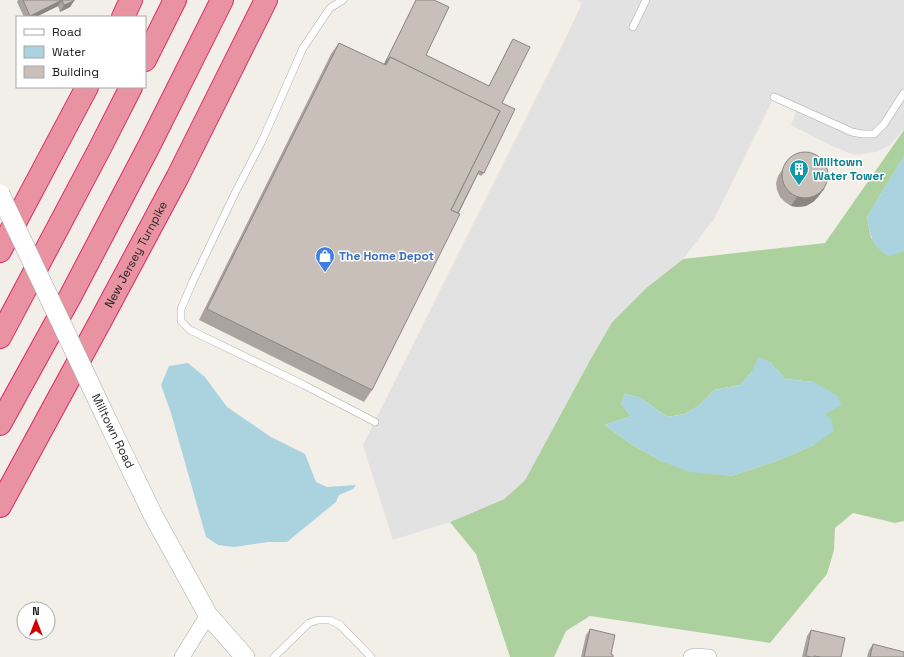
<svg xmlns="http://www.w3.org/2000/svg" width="904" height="657" font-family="'Space Grotesk',sans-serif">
	<rect width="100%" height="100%" fill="#f2efe9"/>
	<path fill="#add19e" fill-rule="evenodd" d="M 904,130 L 904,156 L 867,217 L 871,238 L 902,252 L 904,250 L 904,521 L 895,523 L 853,513 L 835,528 L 834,550 L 827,574 L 770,643 L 590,616 L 566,631 L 554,657 L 510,657 L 476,554 L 450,522 L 504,499 L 525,480 L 590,360 L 612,322 L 646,288 L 683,259 L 825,243 ZM 770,362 L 785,379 L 814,382 L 825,414 L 814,445 L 779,460 L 731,476 L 661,461 L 631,444 L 605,425 L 631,416 L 621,404 L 625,394 L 641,398 L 667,417 L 685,414 L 700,405 L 714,390 L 740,385 L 751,373 Z"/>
	<path fill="#e2e2e2" d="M 577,0 L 904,0 L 904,129 L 890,145 L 876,152 L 855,155 L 832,146 L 791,125 L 798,107 L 774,97 L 714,219 L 683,259 L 646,288 L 612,322 L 590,360 L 525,480 L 504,499 L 450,522 L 393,540 L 363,445 L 561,48 L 582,3 Z"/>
	<g fill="#aad3df">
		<path d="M 904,156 L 904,250 L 902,252 L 889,256 C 871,246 871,236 867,217 Z"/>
		<path d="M 759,357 L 770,362 L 785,379 L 814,382 L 839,397 L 841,405 L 825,414 L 831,419 L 834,431 L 814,445 L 779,460 L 731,476 L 690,472 L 661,461 L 631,444 L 605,425 L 631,416 L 621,404 L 624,394 L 641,398 L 667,417 L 685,414 L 700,405 L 714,390 L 740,385 L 751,373 Z"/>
		<path d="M 188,363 L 205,377 L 227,407 L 271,437 L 305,454 L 316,482 L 327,487 L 356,485 L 353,489 L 339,495 L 336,502 L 287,542 L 268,542 L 234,547 L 218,545 L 206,537 L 171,413 L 161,385 L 169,366 Z"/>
	</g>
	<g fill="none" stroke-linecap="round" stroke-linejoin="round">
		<defs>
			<g id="service">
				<path d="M 343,0 L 330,8 L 303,48 L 262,141 L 235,193 L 193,281 L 181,309 L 181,321 L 190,330 L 304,385 L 375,422"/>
				<path d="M 633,27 L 646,0"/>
				<path d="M 774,97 L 852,132 L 862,134 L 874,134 L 884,124 L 904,93"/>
				<path d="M 274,657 L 309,623 L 318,620 L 330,620 L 340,625 L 371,657"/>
			</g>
			<g id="minor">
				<path d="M 182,657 L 208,615"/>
				<path d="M 691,657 L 694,656 L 709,657"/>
			</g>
			<path id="tertiary" d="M 108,422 L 153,515 L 208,615 L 245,657"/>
			<g id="motorway">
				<path d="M 123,17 L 131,0"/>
				<path d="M 145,60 L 175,0"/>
				<path d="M 0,251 L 87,87"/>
				<path d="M 0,337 L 99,150 L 131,87"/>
				<path d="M 0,424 L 71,295 L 149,146 L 222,0"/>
				<path id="s1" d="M 0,506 L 101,320 L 177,178 L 266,0"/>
			</g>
		</defs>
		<use href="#service" stroke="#a9a9a9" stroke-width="8"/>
		<use href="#minor" stroke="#a9a9a9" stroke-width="16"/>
		<use href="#tertiary" stroke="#a9a9a9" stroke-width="20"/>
		<use href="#motorway" stroke="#dc2a67" stroke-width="24"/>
		<use href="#service" stroke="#fff" stroke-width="7"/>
		<use href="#minor" stroke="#fff" stroke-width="15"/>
		<use href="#tertiary" stroke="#fff" stroke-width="19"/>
		<use href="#motorway" stroke="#e892a2" stroke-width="22"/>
		<defs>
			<path id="tertiary-bridge" d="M 0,194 L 108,422"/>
		</defs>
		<use href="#tertiary-bridge" stroke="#a9a9a9" stroke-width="20" stroke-linecap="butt"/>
		<use href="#tertiary-bridge" stroke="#fff" stroke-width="19"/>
	</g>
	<g fill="#aba49e">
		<path d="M 18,0 L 74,0 L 70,7 L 60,12 L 58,6 L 36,17 L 24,17 L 17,2 Z"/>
		<path d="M 416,0 L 434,0 L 426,55 L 489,86 L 511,42 L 513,39 L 502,103 L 484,173 L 481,176 L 478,174 L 372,390 L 364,402 L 199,320 L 331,54 L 339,43 L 384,65 Z"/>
		<path d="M 788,161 L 818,197 L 813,202 L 806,206 L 798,207 L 791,206 L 785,202 L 780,197 L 777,190 L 776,183 L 778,176 Z"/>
		<path d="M 590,629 L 611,654 L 613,657 L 581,657 L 586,635 Z"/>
		<path d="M 811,630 L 841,657 L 802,657 L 807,636 Z"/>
		<path d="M 873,644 L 904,657 L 867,657 L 869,650 Z"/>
	</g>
	<g fill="#8b8681">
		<path d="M 62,0 L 58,6 L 36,17 L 29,17 L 30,16 Z"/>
		<path d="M 74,1 L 70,7 L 60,12 L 64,5 Z"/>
		<path d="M 825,188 L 818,197 L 813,202 L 806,206 L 798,207 L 791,206 L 797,197 Z"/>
	</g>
	<g fill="#c7bfb8" stroke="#8b8681">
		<path d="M 23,0 L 74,0 L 74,1 L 64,5 L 62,0 L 30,16 Z"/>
		<path d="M 416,0 L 434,0 L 449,7 L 426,55 L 489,86 L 513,39 L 530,47 L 502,103 L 515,109 L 484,173 L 479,171 L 458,213 L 451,210 L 500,111 L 390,57 L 384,65 Z"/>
		<path d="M 339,43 L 386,65 L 390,57 L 500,111 L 451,210 L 460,214 L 372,390 L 207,309 Z"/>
		<circle cx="805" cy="175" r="23"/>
		<path d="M 590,629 L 615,635 L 611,654 L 613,655 L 613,657 L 584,657 Z"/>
		<path d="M 811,630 L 845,638 L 841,657 L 821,657 L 814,656 L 814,657 L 811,657 L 806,656 Z"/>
		<path d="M 873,644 L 904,652 L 904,657 L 870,657 Z"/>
	</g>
	<defs>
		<symbol id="building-pin" viewBox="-11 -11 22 30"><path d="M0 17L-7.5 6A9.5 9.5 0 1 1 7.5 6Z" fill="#0f9aa8" stroke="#fff"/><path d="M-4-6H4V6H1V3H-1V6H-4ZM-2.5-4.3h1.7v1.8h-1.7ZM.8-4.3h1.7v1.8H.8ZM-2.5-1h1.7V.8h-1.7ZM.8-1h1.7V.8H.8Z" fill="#fff"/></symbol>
		<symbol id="shop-pin" viewBox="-11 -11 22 30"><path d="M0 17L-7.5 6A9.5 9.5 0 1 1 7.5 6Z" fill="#3f7fe0" stroke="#fff"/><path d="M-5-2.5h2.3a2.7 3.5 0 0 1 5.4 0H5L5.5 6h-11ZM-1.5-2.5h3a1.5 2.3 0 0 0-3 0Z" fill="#fff"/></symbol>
	</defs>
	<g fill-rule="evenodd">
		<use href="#building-pin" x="788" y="158" width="22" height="30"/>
		<use href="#shop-pin" x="314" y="245" width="22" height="30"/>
	</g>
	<g text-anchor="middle" stroke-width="3" stroke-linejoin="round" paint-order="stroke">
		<g font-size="12" font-weight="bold" fill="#0d838f" stroke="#fff" text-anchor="start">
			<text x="813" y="166">Milltown<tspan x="813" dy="14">Water Tower</tspan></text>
		</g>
		<g font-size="12" fill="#222" stroke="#fff">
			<text dy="4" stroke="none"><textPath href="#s1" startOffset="286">New Jersey Turnpike</textPath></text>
			<text transform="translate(113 431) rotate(64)" y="4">Milltown Road</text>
		</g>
		<g font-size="12" font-weight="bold" fill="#366cbe" stroke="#fff" text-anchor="start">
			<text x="339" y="260">The Home Depot</text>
		</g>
	</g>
	<rect x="16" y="16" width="130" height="72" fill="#ffffff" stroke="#a7a7a7"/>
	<rect x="24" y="29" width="20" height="6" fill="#ffffff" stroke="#a7a7a7"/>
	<text x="52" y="36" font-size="12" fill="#222222">Road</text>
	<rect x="24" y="46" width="20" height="12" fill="#aad3df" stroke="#a7a7a7"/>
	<text x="52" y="56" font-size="12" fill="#222222">Water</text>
	<rect x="24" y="66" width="20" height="12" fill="#c7bfb8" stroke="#a7a7a7"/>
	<text x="52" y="76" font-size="12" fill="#222222">Building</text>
	<g transform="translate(36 621)"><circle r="19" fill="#ffffff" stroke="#a7a7a7"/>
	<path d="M0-3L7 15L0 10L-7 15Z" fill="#d40000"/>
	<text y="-6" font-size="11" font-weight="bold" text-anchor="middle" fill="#222222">N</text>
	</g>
</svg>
